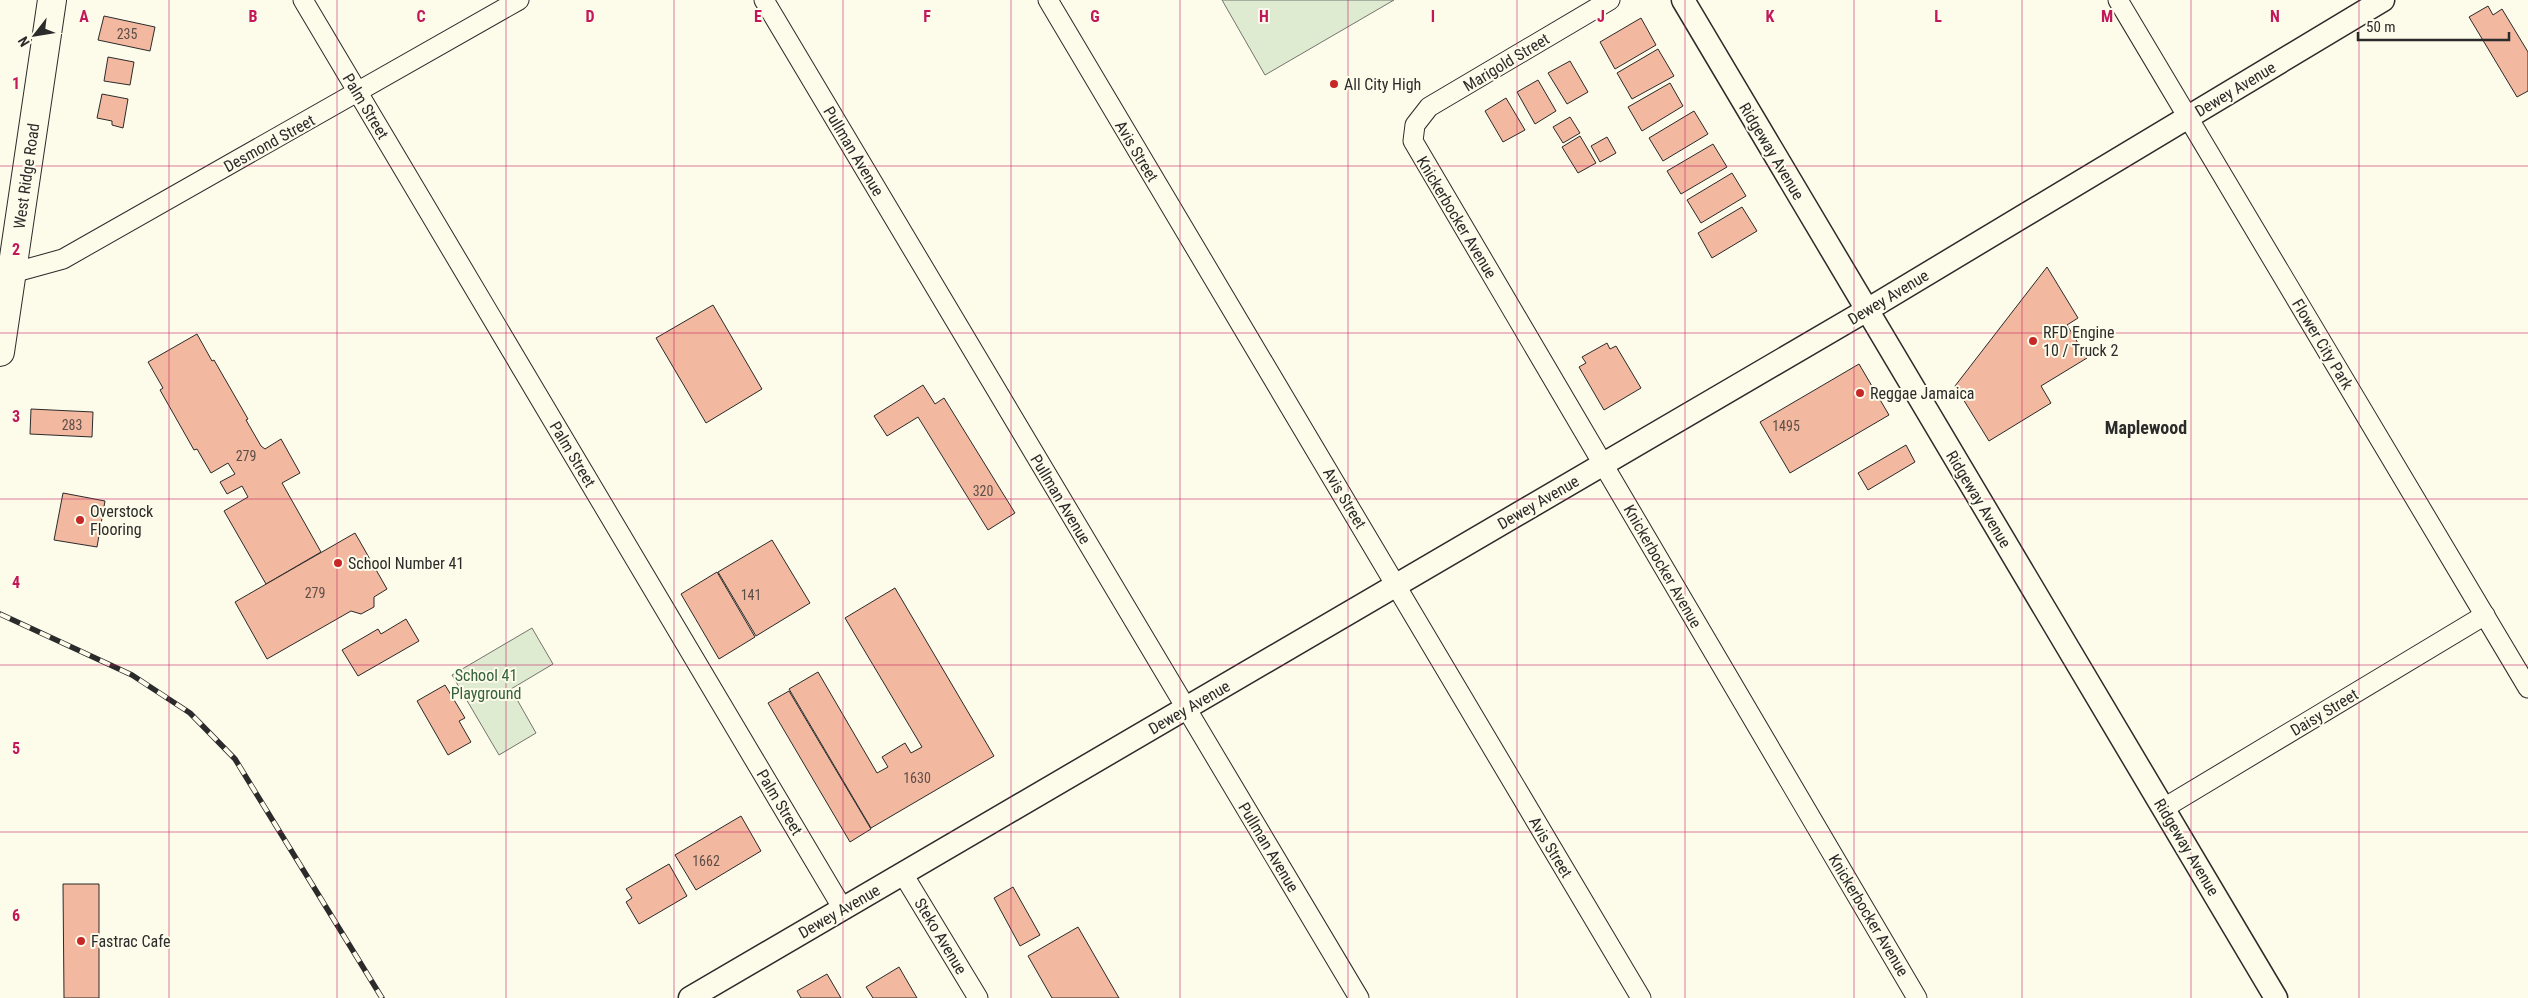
<svg xmlns="http://www.w3.org/2000/svg" width="2528" height="998" font-family="'Roboto Condensed',sans-serif">
	<rect width="100%" height="100%" fill="#fdfbea"/>
	<g fill="#deebd1" stroke="#74746e">
		<path d="M 1222,0 L 1394,0 L 1265,75 Z"/>
		<path d="M 532,628 L 553,664 L 511,689 L 536,733 L 499,755 L 452,675 Z"/>
	</g>
	<g fill="#f2b8a0" stroke="#2b2b2b">
		<path d="M 2488,6 L 2493,15 L 2502,9 L 2528,52 L 2528,91 L 2517,97 L 2469,17 Z"/>
		<path d="M 104,16 L 155,27 L 150,51 L 98,40 Z"/>
		<path d="M 1641,18 L 1656,45 L 1615,69 L 1600,42 Z"/>
		<path d="M 1658,49 L 1674,76 L 1632,99 L 1617,73 Z"/>
		<path d="M 108,57 L 134,62 L 130,85 L 104,81 Z"/>
		<path d="M 1570,61 L 1588,92 L 1567,104 L 1548,73 Z"/>
		<path d="M 1538,80 L 1556,111 L 1535,124 L 1517,92 Z"/>
		<path d="M 1670,83 L 1683,106 L 1642,131 L 1628,107 Z"/>
		<path d="M 102,94 L 128,99 L 123,128 L 112,125 L 112,121 L 97,118 Z"/>
		<path d="M 1506,98 L 1525,130 L 1503,142 L 1485,111 Z"/>
		<path d="M 1694,111 L 1708,134 L 1663,161 L 1649,138 Z"/>
		<path d="M 1570,117 L 1580,133 L 1563,143 L 1553,127 Z"/>
		<path d="M 1580,136 L 1596,163 L 1578,173 L 1562,147 Z"/>
		<path d="M 1607,137 L 1616,153 L 1600,162 L 1591,146 Z"/>
		<path d="M 1713,144 L 1727,167 L 1681,194 L 1667,171 Z"/>
		<path d="M 1732,173 L 1746,196 L 1701,223 L 1687,200 Z"/>
		<path d="M 1742,207 L 1757,231 L 1712,258 L 1698,233 Z"/>
		<path d="M 2047,267 L 2078,318 L 2067,325 L 2087,358 L 2041,386 L 2051,403 L 1989,441 L 1955,386 Z"/>
		<path d="M 713,305 L 762,389 L 706,423 L 656,338 Z"/>
		<path d="M 197,334 L 212,361 L 214,360 L 248,419 L 246,420 L 261,446 L 265,449 L 281,439 L 300,473 L 282,483 L 321,552 L 266,584 L 224,511 L 248,497 L 242,486 L 227,494 L 220,482 L 235,474 L 228,463 L 211,473 L 197,449 L 194,450 L 160,390 L 163,388 L 148,362 Z"/>
		<path d="M 1607,343 L 1610,349 L 1616,346 L 1641,388 L 1604,410 L 1579,367 L 1586,363 L 1582,357 Z"/>
		<path d="M 1859,364 L 1889,415 L 1790,473 L 1760,422 Z"/>
		<path d="M 923,385 L 935,404 L 944,398 L 1015,513 L 988,530 L 918,417 L 887,436 L 874,416 Z"/>
		<path d="M 31,409 L 93,412 L 92,437 L 30,434 Z"/>
		<path d="M 1906,445 L 1915,462 L 1868,490 L 1858,473 Z"/>
		<path d="M 63,493 L 105,501 L 97,547 L 54,540 Z"/>
		<path d="M 355,533 L 387,589 L 374,597 L 374,607 L 361,614 L 351,611 L 267,659 L 235,602 Z"/>
		<path d="M 772,540 L 810,603 L 756,636 L 718,572 Z"/>
		<path d="M 717,572 L 755,637 L 719,659 L 681,594 Z"/>
		<path d="M 895,588 L 994,756 L 871,828 L 789,689 L 818,672 L 877,773 L 888,767 L 882,757 L 905,743 L 911,753 L 922,747 L 845,618 Z"/>
		<path d="M 406,619 L 419,641 L 358,676 L 342,650 L 378,629 L 381,634 Z"/>
		<path d="M 445,685 L 465,718 L 459,721 L 471,742 L 448,755 L 417,701 Z"/>
		<path d="M 789,691 L 871,829 L 850,842 L 768,703 Z"/>
		<path d="M 741,816 L 761,851 L 696,890 L 675,855 Z"/>
		<path d="M 669,864 L 687,896 L 639,924 L 626,902 L 632,898 L 626,889 Z"/>
		<path d="M 63,884 L 99,884 L 99,998 L 64,998 Z"/>
		<path d="M 1013,887 L 1040,935 L 1020,946 L 994,898 Z"/>
		<path d="M 1078,927 L 1119,998 L 1052,998 L 1028,956 Z"/>
		<path d="M 899,967 L 917,998 L 873,998 L 866,987 Z"/>
		<path d="M 827,974 L 841,998 L 801,998 L 797,991 Z"/>
	</g>
	<g fill="none" stroke-linecap="round" stroke-linejoin="round">
		<defs>
			<g id="minor">
				<path d="M 303,0 L 843,909"/>
				<path d="M 764,0 L 1359,998"/>
				<path d="M 1048,0 L 1641,998"/>
				<path d="M 1610,0 L 1429,107 L 1415,125 L 1413,141 L 1917,998"/>
				<path d="M 2118,0 L 2528,688"/>
				<path d="M 12,273 L 63,259 L 519,0"/>
				<path d="M 2164,808 L 2485,615"/>
				<path d="M 903,874 L 978,998"/>
			</g>
			<g id="tertiary">
				<path d="M 1683,0 L 2276,998"/>
				<path d="M 690,998 L 1867,310 L 2383,0"/>
			</g>
			<path id="trunk" d="M 0,352 L 52,0"/>
		</defs>
		<use href="#minor" stroke="#2b2b2b" stroke-width="21"/>
		<use href="#tertiary" stroke="#2b2b2b" stroke-width="25"/>
		<use href="#trunk" stroke="#2b2b2b" stroke-width="30"/>
		<use href="#minor" stroke="#fdfbea" stroke-width="19"/>
		<use href="#tertiary" stroke="#fdfbea" stroke-width="22"/>
		<use href="#trunk" stroke="#fdfbea" stroke-width="28"/>
		<defs>
			<path id="rail" d="M 0,614 L 132,675 L 190,713 L 235,759 L 382,998"/>
		</defs>
		<use href="#rail" stroke="#2b2b2b" stroke-width="5.5"/>
		<use href="#rail" stroke="#fdfbea" stroke-width="4" stroke-dasharray="11" stroke-linecap="butt"/>
	</g>
	<path fill="none" stroke="#c2185b" stroke-width="1" stroke-opacity="0.55" d="M 169,0 L 169,998M 337,0 L 337,998M 506,0 L 506,998M 674,0 L 674,998M 843,0 L 843,998M 1011,0 L 1011,998M 1180,0 L 1180,998M 1348,0 L 1348,998M 1517,0 L 1517,998M 1685,0 L 1685,998M 1854,0 L 1854,998M 2022,0 L 2022,998M 2191,0 L 2191,998M 2359,0 L 2359,998M 0,166 L 2528,166M 0,333 L 2528,333M 0,499 L 2528,499M 0,665 L 2528,665M 0,832 L 2528,832"/>
	<g fill="#c62828" stroke="#fdfbea" stroke-width="2">
		<circle cx="1334" cy="84" r="5"/>
		<circle cx="2033" cy="341" r="5"/>
		<circle cx="1860" cy="393" r="5"/>
		<circle cx="80" cy="520" r="5"/>
		<circle cx="338" cy="563" r="5"/>
		<circle cx="81" cy="941" r="5"/>
	</g>
	<g text-anchor="middle" stroke-width="4" stroke-linejoin="round" paint-order="stroke">
		<g font-size="14" fill="#5d4e48">
			<text x="127" y="39">235</text>
			<text x="72" y="430">283</text>
			<text x="1786" y="431">1495</text>
			<text x="246" y="461">279</text>
			<text x="983" y="496">320</text>
			<text x="315" y="598">279</text>
			<text x="751" y="600">141</text>
			<text x="917" y="783">1630</text>
			<text x="706" y="866">1662</text>
		</g>
		<g font-size="16" fill="#2b2b2b" stroke="#fdfbea">
			<text transform="translate(1506 62) rotate(-31)" y="6">Marigold Street</text>
			<text transform="translate(2235 89) rotate(-31)" y="6">Dewey Avenue</text>
			<text transform="translate(366 106) rotate(59)" y="6">Palm Street</text>
			<text transform="translate(269 143) rotate(-29)" y="6">Desmond Street</text>
			<text transform="translate(854 151) rotate(59)" y="6">Pullman Avenue</text>
			<text transform="translate(1137 151) rotate(59)" y="6">Avis Street</text>
			<text transform="translate(1772 151) rotate(59)" y="6">Ridgeway Avenue</text>
			<text transform="translate(26 176) rotate(-82)" y="6">West Ridge Road</text>
			<text transform="translate(1457 217) rotate(59)" y="6">Knickerbocker Avenue</text>
			<text transform="translate(1888 297) rotate(-31)" y="6">Dewey Avenue</text>
			<text transform="translate(2323 344) rotate(59)" y="6">Flower City Park</text>
			<text transform="translate(573 454) rotate(59)" y="6">Palm Street</text>
			<text transform="translate(1345 498) rotate(59)" y="6">Avis Street</text>
			<text transform="translate(1061 499) rotate(59)" y="6">Pullman Avenue</text>
			<text transform="translate(1979 499) rotate(59)" y="6">Ridgeway Avenue</text>
			<text transform="translate(1538 502) rotate(-30)" y="6">Dewey Avenue</text>
			<text transform="translate(1663 566) rotate(60)" y="6">Knickerbocker Avenue</text>
			<text transform="translate(1189 707) rotate(-30)" y="6">Dewey Avenue</text>
			<text transform="translate(2324 712) rotate(-31)" y="6">Daisy Street</text>
			<text transform="translate(780 802) rotate(59)" y="6">Palm Street</text>
			<text transform="translate(1269 847) rotate(59)" y="6">Pullman Avenue</text>
			<text transform="translate(1551 847) rotate(59)" y="6">Avis Street</text>
			<text transform="translate(2187 847) rotate(59)" y="6">Ridgeway Avenue</text>
			<text transform="translate(839 911) rotate(-30)" y="6">Dewey Avenue</text>
			<text transform="translate(1869 915) rotate(59)" y="6">Knickerbocker Avenue</text>
			<text transform="translate(941 936) rotate(59)" y="6">Steko Avenue</text>
		</g>
		<g font-size="16" fill="#2b2b2b" stroke="#fdfbea" text-anchor="start">
			<text x="1344" y="90">All City High</text>
			<text x="2043" y="338">RFD Engine<tspan x="2043" dy="18">10 / Truck 2</tspan></text>
			<text x="1870" y="399">Reggae Jamaica</text>
			<text x="90" y="517">Overstock<tspan x="90" dy="18">Flooring</tspan></text>
			<text x="348" y="569">School Number 41</text>
			<text x="91" y="947">Fastrac Cafe</text>
		</g>
		<g font-size="16" fill="#34623c" stroke="#fdfbea">
			<text x="486" y="681">School 41<tspan x="486" dy="18">Playground</tspan></text>
		</g>
		<g font-size="18" font-weight="bold" fill="#2b2b2b" stroke="#fdfbea">
			<text x="2146" y="434">Maplewood</text>
		</g>
	</g>
	<g font-size="16" text-anchor="middle" font-weight="bold" fill="#c2185b" stroke="#fdfbea" stroke-width="4" stroke-linejoin="round" paint-order="stroke">
		<text x="84" y="22">A</text>
		<text x="253" y="22">B</text>
		<text x="421" y="22">C</text>
		<text x="590" y="22">D</text>
		<text x="758" y="22">E</text>
		<text x="927" y="22">F</text>
		<text x="1095" y="22">G</text>
		<text x="1264" y="22">H</text>
		<text x="1433" y="22">I</text>
		<text x="1601" y="22">J</text>
		<text x="1770" y="22">K</text>
		<text x="1938" y="22">L</text>
		<text x="2107" y="22">M</text>
		<text x="2275" y="22">N</text>
		<text x="16" y="89">1</text>
		<text x="16" y="255">2</text>
		<text x="16" y="422">3</text>
		<text x="16" y="588">4</text>
		<text x="16" y="754">5</text>
		<text x="16" y="921">6</text>
	</g>
	<g transform="translate(35 35) rotate(239)" stroke="#fdfbea" stroke-width="4" paint-order="stroke">
	<path d="M0-4L9 19L0 12L-9 19Z" fill="#2b2b2b"/>
	<text y="-8" font-size="14" font-weight="bold" text-anchor="middle" fill="#2b2b2b">N</text>
	</g>
	<path d="M2358 32v8h151v-8" fill="none" stroke="#2b2b2b" stroke-width="2.5"/>
	<text x="2366" y="32" font-size="15" fill="#2b2b2b" stroke="#fdfbea" stroke-width="4" paint-order="stroke">50 m</text>
</svg>
